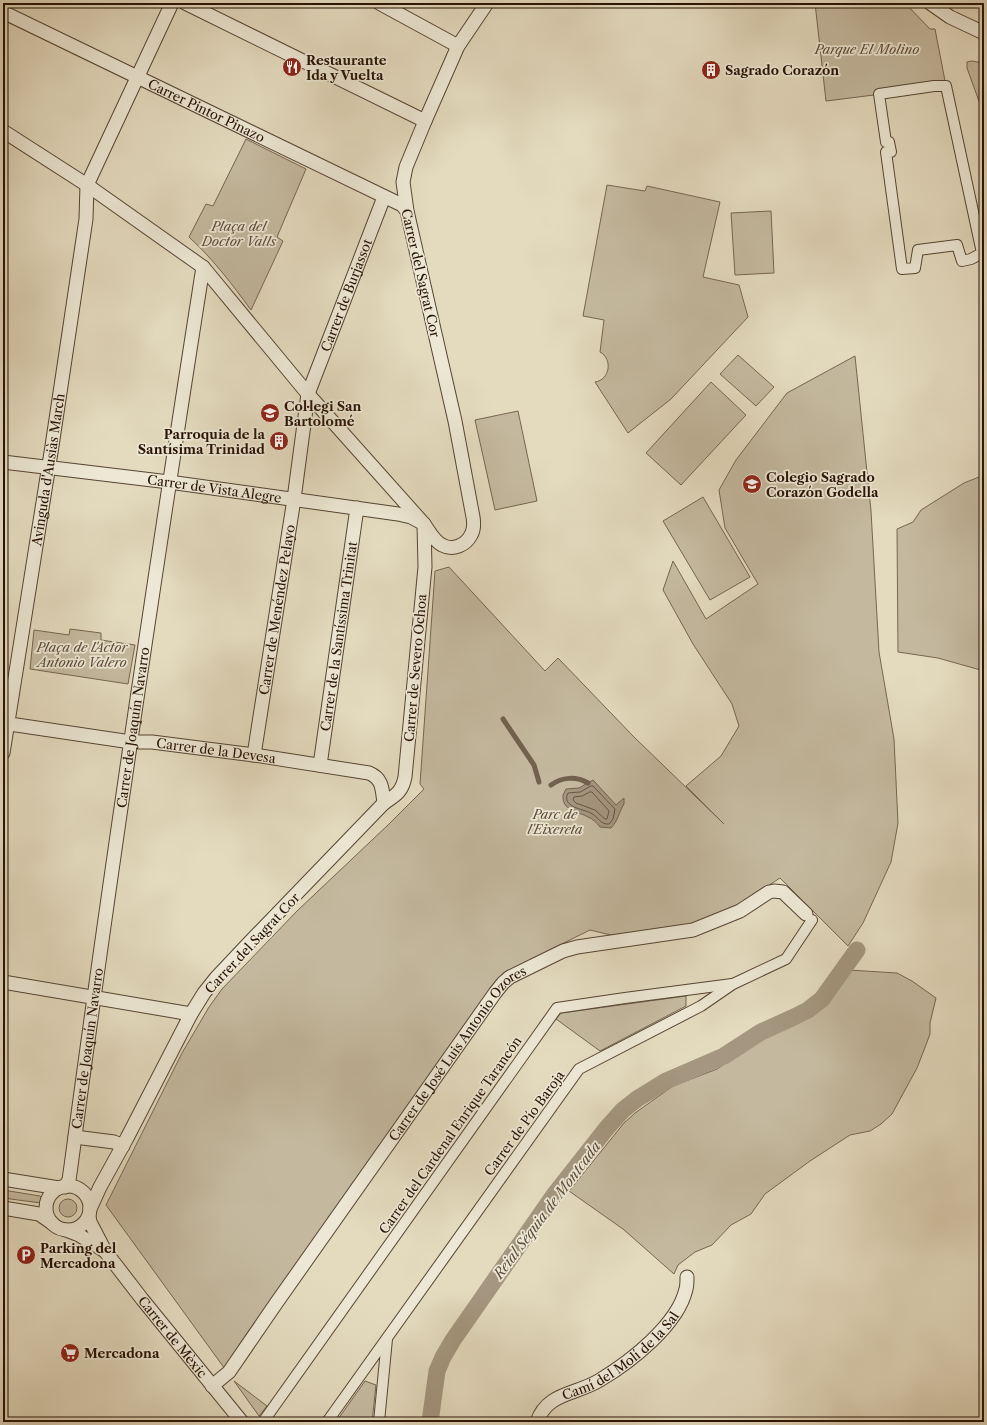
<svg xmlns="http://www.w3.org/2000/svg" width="987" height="1425" font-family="'Libre Caslon Text',serif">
	<rect width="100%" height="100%" fill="#e4dbbf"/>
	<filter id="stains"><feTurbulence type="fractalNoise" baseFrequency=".005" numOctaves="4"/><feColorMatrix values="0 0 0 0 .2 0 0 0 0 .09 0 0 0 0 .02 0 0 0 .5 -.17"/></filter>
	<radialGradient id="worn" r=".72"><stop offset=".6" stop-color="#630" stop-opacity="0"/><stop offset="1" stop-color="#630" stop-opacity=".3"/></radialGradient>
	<g fill="#c4b99f" stroke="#766552">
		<path d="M 815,3 L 905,3 L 930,29 L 935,29 L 946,86 L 826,101 Z"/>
		<path d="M 972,61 L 984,63 L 984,115 L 967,68 L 967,62 Z"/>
		<path d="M 246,139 L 306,169 L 277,237 L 283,241 L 251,310 C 232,284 213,259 189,237 L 206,204 L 213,206 Z"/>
		<path d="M 607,185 L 645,191 L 647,186 L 720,202 L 703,277 L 739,285 L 748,317 L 671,399 L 628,433 L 595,382 C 610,380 613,359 600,352 L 604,320 L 583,316 Z"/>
		<path d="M 771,211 L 774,273 L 735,275 L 731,213 Z"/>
		<path d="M 738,355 L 774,387 L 756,406 L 720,374 Z"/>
		<path d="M 855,356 L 871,511 L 879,652 L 894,739 L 898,823 L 891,862 L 863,923 L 848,946 L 780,878 L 736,907 L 692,925 L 611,935 L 590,930 L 503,973 L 225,1369 L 106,1205 L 182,1053 L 209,1007 L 222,989 L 297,911 L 389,824 L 424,789 L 420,784 L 435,571 L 449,567 L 545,671 L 558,658 L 634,737 L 724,824 L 686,786 L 721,756 L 739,726 L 732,704 L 693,644 L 663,590 L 673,561 L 706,619 L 758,584 L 725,528 L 719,490 L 736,460 L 787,393 Z"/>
		<path d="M 711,382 L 746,415 L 681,485 L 646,453 Z"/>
		<path d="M 518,411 L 537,501 L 495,510 L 475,420 Z"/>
		<path d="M 984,475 L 984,671 L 938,658 L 898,652 L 897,529 L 913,522 L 921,510 L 964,483 Z"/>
		<path d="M 703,497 L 750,577 L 710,600 L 663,521 Z"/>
		<path d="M 70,629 L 101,633 L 101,640 L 135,645 L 128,684 L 30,669 L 34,630 L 69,635 Z"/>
		<path d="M 848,970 L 897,973 L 912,981 L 936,998 L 930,1023 L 930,1034 L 924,1050 L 917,1068 L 892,1114 L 881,1124 L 870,1131 L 850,1135 L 810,1161 L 765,1194 L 751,1214 L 731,1225 L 712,1245 L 695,1252 L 678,1265 L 674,1274 L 623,1229 L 569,1191 L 624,1123 L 635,1113 L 673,1086 L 717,1069 L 763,1038 L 776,1031 L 803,1019 L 822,1008 Z"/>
		<path d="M 686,996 L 686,1006 L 600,1051 L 556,1019 L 561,1013 Z"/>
		<path d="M 3,1190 L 40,1196 L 42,1198 L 41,1203 L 3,1198 Z"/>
		<circle cx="68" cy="1208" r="9"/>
		<path d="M 234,1381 L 267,1406 L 259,1416 Z"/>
		<path d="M 365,1381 L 376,1385 L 372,1422 L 336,1422 Z"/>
	</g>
	<path fill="#a4967f" stroke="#72614e" d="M 593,780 L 616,805 L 624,798 L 624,804 C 619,812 618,821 611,828 L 600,827 C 597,823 593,819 588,817 C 577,811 562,811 563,795 L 566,789 L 579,788 Z"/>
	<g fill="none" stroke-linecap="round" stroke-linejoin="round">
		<g stroke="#665442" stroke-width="1">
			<path d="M 591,786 L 593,786 L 615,809 L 613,819 L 609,824 C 601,825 598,817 591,813 C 583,809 561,807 568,793 L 580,792 Z"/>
			<path d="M 590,792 L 592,792 L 609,811 L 607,819 L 605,819 L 595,810 L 576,803 L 573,800 L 574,797 L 582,796 Z"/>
		</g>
		<g stroke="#72614e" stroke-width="5">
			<path d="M 503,719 L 534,765 L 539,782"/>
			<path d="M 551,785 C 562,777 576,776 588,783"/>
		</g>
		<path stroke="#a4967f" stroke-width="17" d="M 430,1422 L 437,1371 L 443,1357 L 453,1340 L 554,1195 L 606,1129 L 623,1110 L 637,1099 L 666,1081 L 724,1056 L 761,1032 L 792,1018 L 808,1010 L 822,999 L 857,950"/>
		<defs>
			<g id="pedestrian">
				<path d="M 934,86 L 946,86 L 982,253 L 971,259 L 962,261 L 957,245 L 918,250 L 915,268 L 902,269 L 886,152 L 891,152 L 889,142 L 886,142 L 879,94 Z"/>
				<path d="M 263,1422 L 557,1008 L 625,998 L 732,984"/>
				<path d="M 327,1422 L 579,1069 L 701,1006 L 733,984 L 786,959 L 812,920"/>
				<path d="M 379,1422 L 387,1339"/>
			</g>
			<g id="minor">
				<path d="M 185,3 L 425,121"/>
				<path d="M 379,3 L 458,46"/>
				<path d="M 930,3 L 950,17 L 984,33"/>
				<path id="s1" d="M 3,12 L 402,205 L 407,211"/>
				<path d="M 3,131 L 87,185 L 203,267 L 308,394 L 424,524 C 429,531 434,541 442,545 C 453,551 466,545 471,535 C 474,530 474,523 473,517 L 455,421 L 407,211 L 403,182 L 406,167 L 425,121 L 458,46 L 487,3"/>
				<path id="s2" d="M 3,462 L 169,482 L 398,514 L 411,517 L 424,524 L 425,567 L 405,777 C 402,792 396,795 384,803 L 247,945 L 216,978 L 204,993 L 191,1014 L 127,1138 L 100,1187 L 90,1209"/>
				<path id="s3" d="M 3,723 L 131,742 L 152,742 L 254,755 L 369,773 C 383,779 382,789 384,803"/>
				<path id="s4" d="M 3,753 L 52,446 L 86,219 L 87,185 L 172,3"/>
				<path id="s5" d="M 254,755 L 294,499 L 308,394 L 384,197"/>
				<path id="s6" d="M 320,765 L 357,508"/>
				<path d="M 3,982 L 191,1014"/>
				<path d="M 75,1137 L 114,1142 L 123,1146"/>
				<path d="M 3,1179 L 59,1188"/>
				<circle cx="68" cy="1208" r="22"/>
				<path id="s7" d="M 65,1187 L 69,1180 L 71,1166 C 111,866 156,566 203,267"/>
				<path d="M 3,1208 L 39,1214 L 52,1223"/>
				<path id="s8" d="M 89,1216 L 90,1222 L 105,1251 L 142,1299 L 242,1422"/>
				<path d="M 66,1230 L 79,1235 L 105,1251"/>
				<path id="s9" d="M 212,1386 L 229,1372 L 277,1302 L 495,993 L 503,983 L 510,977 L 563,951 L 577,947 L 693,930 L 740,911 L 769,892 L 774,891 L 783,892 L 806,914"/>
				<path id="s10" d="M 537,1422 C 547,1392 576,1395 600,1380 C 630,1362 678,1325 686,1289 C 687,1286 687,1281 687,1277"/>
			</g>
		</defs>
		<use href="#pedestrian" stroke="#564433" stroke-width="12"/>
		<use href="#minor" stroke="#564433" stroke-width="15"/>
		<use href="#pedestrian" stroke="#ede8d5" stroke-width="10"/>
		<use href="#minor" stroke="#ede8d5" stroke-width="13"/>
	</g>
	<defs>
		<symbol id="restaurant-disc" viewBox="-11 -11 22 22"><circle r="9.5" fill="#8f2418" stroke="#ede8d5"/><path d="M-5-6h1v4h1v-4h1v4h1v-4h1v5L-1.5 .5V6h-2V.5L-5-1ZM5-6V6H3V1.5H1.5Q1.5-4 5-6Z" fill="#fff"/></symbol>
		<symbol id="building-disc" viewBox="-11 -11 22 22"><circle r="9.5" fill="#8f2418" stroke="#ede8d5"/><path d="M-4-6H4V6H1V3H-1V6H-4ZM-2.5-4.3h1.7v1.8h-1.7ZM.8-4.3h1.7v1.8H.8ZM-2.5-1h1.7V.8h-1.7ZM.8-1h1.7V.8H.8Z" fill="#fff"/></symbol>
		<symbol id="school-disc" viewBox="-11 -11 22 22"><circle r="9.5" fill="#8f2418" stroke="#ede8d5"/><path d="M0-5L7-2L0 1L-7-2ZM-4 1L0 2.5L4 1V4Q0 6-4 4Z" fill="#fff"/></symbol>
		<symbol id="parking-disc" viewBox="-11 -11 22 22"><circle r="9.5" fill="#8f2418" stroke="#ede8d5"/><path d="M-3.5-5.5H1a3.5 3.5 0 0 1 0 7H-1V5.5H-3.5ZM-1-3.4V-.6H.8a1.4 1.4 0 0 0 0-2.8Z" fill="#fff"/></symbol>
		<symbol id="supermarket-disc" viewBox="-11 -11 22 22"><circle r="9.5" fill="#8f2418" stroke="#ede8d5"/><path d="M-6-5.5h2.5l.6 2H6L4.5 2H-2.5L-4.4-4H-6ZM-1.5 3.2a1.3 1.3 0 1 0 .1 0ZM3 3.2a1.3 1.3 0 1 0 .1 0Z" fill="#fff"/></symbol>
	</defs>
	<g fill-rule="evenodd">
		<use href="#restaurant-disc" x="281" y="56" width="22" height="22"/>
		<use href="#building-disc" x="700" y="59" width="22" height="22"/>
		<use href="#school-disc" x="259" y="402" width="22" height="22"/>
		<use href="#building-disc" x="268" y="430" width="22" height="22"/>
		<use href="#school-disc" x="741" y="473" width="22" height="22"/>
		<use href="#parking-disc" x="15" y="1244" width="22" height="22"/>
		<use href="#supermarket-disc" x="59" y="1342" width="22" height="22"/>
	</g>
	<g text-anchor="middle" stroke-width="3.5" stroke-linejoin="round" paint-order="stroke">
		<g font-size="13" font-style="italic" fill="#5e4c3a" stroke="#ede8d5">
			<text x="867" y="54">Parque El Molino</text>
			<text x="239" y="231">Plaça del<tspan x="239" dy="15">Doctor Valls</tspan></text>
			<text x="82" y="652">Plaça de l'Actor<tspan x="82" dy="15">Antonio Valero</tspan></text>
			<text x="555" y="819">Parc de<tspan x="555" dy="15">l'Eixereta</tspan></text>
		</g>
		<g font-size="13" font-weight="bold" fill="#271104" stroke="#ede8d5" text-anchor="start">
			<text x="306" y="65">Restaurante<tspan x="306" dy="15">Ida y Vuelta</tspan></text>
			<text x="725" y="75">Sagrado Corazón</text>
			<text x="284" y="411">Col·legi San<tspan x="284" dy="15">Bartolomé</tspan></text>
			<text x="265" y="439" text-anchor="end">Parroquia de la<tspan x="265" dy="15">Santísima Trinidad</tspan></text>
			<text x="766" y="482">Colegio Sagrado<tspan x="766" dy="15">Corazón Godella</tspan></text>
			<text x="40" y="1253">Parking del<tspan x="40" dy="15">Mercadona</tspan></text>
			<text x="84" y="1358">Mercadona</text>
		</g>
		<g font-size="13" fill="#271104" stroke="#ede8d5">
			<text dy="5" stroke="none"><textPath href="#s1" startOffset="226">Carrer Pintor Pinazo</textPath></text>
			<text transform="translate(421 273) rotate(77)" y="5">Carrer del Sagrat Cor</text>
			<text dy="5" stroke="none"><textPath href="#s5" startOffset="471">Carrer de Burjassot</textPath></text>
			<text dy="5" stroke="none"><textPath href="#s4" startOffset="287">Avinguda d'Ausiàs March</textPath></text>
			<text dy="5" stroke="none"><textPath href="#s2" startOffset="213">Carrer de Vista Alegre</textPath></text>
			<text dy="5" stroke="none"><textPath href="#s5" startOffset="147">Carrer de Menéndez Pelayo</textPath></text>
			<text dy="5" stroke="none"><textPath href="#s6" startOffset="130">Carrer de la Santíssima Trinitat</textPath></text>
			<text transform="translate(415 668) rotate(-85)" y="5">Carrer de Severo Ochoa</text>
			<text dy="5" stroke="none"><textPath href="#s7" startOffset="465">Carrer de Joaquín Navarro</textPath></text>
			<text dy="5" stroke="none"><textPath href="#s3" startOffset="215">Carrer de la Devesa</textPath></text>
			<text transform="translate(252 943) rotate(-47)" y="5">Carrer del Sagrat Cor</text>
			<text dy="5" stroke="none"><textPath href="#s7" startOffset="141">Carrer de Joaquín Navarro</textPath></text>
			<text dy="5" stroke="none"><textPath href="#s9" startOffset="415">Carrer de José Luis Antonio Ozores</textPath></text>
			<text transform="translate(524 1123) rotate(-54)" y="5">Carrer de Pío Baroja</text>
			<text transform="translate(450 1135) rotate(-55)" y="5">Carrer del Cardenal Enrique Tarancón</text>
			<text dy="5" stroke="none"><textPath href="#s8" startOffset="148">Carrer de Mèxic</textPath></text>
			<text dy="5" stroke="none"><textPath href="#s10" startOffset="109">Camí del Molí de la Sal</textPath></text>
		</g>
		<g font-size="14" font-style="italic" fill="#5f4d3b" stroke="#ede8d5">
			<text transform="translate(547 1210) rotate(-53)" y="5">Reial Séquia de Montcada</text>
		</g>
	</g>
	<rect width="987" height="1425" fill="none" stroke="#e4dbbf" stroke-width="16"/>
	<rect x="4" y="4" width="979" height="1417" fill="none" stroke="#271104" stroke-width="2"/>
	<rect x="8" y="8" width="971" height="1409" fill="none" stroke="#271104"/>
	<rect width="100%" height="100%" filter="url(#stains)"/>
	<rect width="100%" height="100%" fill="url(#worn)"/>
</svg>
